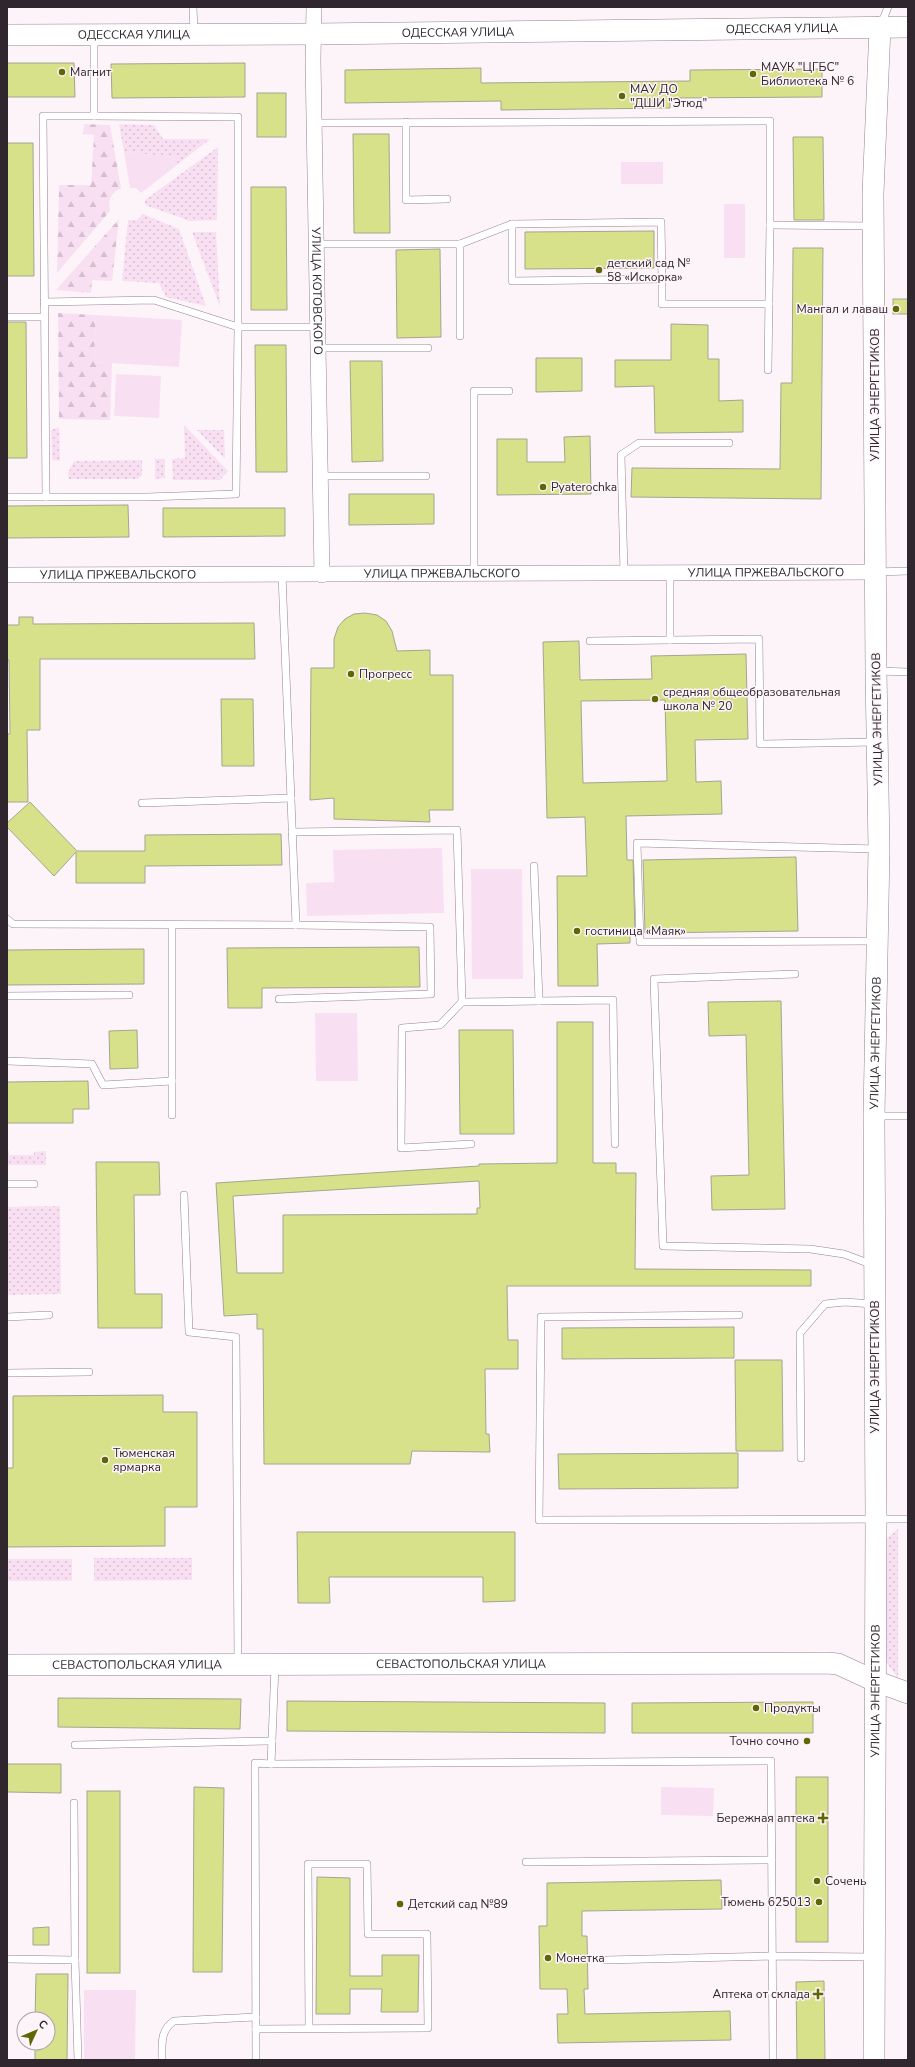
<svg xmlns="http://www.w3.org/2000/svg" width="915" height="2067" font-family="'Nunito Sans',sans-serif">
	<defs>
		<pattern id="grass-dots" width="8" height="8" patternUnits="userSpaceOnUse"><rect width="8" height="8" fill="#f9dff2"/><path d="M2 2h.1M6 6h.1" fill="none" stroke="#d6bfd0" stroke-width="1.8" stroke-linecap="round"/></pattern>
		<pattern id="forest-firs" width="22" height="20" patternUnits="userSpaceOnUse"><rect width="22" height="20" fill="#f9dff2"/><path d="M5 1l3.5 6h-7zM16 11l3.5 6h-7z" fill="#d6bfd0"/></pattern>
	</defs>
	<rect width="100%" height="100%" fill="#fdf4fa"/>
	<g fill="url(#grass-dots)">
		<path d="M 119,124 L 154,125 L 163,139 L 210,139 L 177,165 L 175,157 L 124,152 Z"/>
		<path d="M 218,147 L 217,220 L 190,221 L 145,205 L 145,200 Z"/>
		<path d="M 143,214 L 179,229 L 206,306 L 166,297 L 159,283 L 122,281 L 128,220 L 137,220 Z"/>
		<path d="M 192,232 L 216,232 L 220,307 Z"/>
		<path d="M 184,425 L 228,471 L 220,480 L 173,480 L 172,459 L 185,458 Z"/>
		<path d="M 59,427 L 60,461 L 52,460 L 51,430 Z"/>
		<path d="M 197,430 L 224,430 L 225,459 Z"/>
		<path d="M 155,459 L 165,459 L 165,478 L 155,479 Z"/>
		<path d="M 142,460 L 142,475 L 138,479 L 69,479 L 68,473 L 74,461 Z"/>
		<path d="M 7,1151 L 9,1151 L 9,1155 L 34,1155 L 34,1152 L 46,1151 L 46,1165 L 7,1165 Z"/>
		<path d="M 60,1206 L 61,1294 L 7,1295 L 7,1207 Z"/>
		<path d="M 898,1529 L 898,1678 L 886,1662 L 883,1653 L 886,1539 Z"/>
		<path d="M 94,1558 L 192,1558 L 192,1580 L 94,1581 Z"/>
		<rect x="7" y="1559" width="65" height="22"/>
	</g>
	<g fill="url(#forest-firs)">
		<path d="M 84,124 L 110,125 L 121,188 C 110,194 108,200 110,211 L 57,273 L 59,185 L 91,185 L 94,135 L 83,134 Z"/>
		<path d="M 119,219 L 112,281 L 92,280 L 91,293 L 56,290 Z"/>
		<path d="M 58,313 L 96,315 L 94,362 L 112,363 L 110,420 L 59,419 Z"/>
	</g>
	<g fill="#f9dff2">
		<path d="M 124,152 L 176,157 L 177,165 L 141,193 L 136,188 L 130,188 Z"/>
		<rect x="621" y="162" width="42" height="22"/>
		<rect x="724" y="204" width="21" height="54"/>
		<path d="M 96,315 L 182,320 L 179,367 L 94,362 Z"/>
		<path d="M 116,374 L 161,376 L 159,418 L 114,416 Z"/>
		<path d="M 442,848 L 444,913 L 307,916 L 306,883 L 334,882 L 333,850 Z"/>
		<path d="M 471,869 L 522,869 L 523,979 L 472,979 Z"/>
		<path d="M 315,1013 L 357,1013 L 358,1081 L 316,1081 Z"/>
		<path d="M 661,1787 L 714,1788 L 713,1816 L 661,1815 Z"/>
		<path d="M 84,1990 L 136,1990 L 135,2060 L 84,2060 Z"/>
	</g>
	<g fill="#d7e18a" stroke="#a3a68f" fill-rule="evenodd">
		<path d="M 7,63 L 74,63 L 75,97 L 7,97 Z"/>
		<path d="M 245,63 L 245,97 L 112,98 L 111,64 Z"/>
		<path d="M 481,68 L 481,83 L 690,81 L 690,70 L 822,69 L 822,97 L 670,98 L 670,108 L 501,110 L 501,101 L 345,103 L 345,70 Z"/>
		<rect x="257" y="93" width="29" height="44"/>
		<path d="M 353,134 L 389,134 L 390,233 L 354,233 Z"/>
		<path d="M 793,137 L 823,137 L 824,220 L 794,220 Z"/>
		<path d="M 7,143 L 33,143 L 34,276 L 7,276 Z"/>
		<path d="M 251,187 L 286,187 L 287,310 L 251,310 Z"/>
		<path d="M 654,231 L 654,268 L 525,269 L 525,232 Z"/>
		<path d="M 793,248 L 823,248 L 821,499 L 631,497 L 632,468 L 780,469 L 781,383 L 792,383 Z"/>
		<path d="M 440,249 L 441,337 L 397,338 L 396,250 Z"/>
		<rect x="893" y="299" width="15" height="15"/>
		<path d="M 7,322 L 26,322 L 27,458 L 7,458 Z"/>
		<path d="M 671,324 L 708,325 L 708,359 L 719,359 L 719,401 L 743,400 L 743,432 L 655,433 L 654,386 L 615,387 L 615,360 L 671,360 Z"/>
		<path d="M 255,345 L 286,345 L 287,472 L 256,472 Z"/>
		<path d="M 536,358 L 582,358 L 582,391 L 536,392 Z"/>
		<path d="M 350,361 L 382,361 L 383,461 L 352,462 Z"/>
		<path d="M 590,436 L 591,494 L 497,495 L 497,439 L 527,439 L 527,462 L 565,462 L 564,437 Z"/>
		<path d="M 349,494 L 434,494 L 434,524 L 349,525 Z"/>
		<path d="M 128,505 L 129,537 L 7,538 L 7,506 Z"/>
		<path d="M 163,508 L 285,508 L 285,536 L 163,537 Z"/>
		<path d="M 365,613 L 377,615 L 386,621 L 392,631 L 397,651 L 430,650 L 430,675 L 453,675 L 453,810 L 429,810 L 430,822 L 334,819 L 334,798 L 310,800 L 311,668 L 334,668 L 334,639 L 338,627 L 345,619 L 354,614 Z"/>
		<path d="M 19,617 L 33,617 L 33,624 L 254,623 L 255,659 L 40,659 L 40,730 L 27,730 L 28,802 L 7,802 L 7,734 L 10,734 L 9,660 L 7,660 L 7,625 L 19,625 Z"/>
		<path d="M 579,641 L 580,680 L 652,679 L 651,656 L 746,654 L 748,739 L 695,740 L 696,782 L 721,781 L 722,814 L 626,816 L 627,860 L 633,860 L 635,934 L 630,934 L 630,943 L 597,944 L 598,986 L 558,986 L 557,876 L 587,876 L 585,817 L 547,818 L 543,642 ZM 665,700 L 667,781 L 583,783 L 581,701 Z"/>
		<path d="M 221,699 L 253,699 L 254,766 L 222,766 Z"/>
		<path d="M 30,802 L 77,851 L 145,851 L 145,835 L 281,834 L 282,865 L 145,866 L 145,883 L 76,883 L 76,852 L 54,876 L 7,827 L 7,823 Z"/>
		<path d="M 796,857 L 798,931 L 645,933 L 643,860 Z"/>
		<path d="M 419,947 L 420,987 L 262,988 L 262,1008 L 228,1008 L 227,948 Z"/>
		<path d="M 144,949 L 144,984 L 7,985 L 7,950 Z"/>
		<path d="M 781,1001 L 785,1209 L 712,1210 L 711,1176 L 749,1175 L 746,1035 L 709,1036 L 708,1002 Z"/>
		<path d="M 557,1022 L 593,1022 L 593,1163 L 616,1163 L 616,1173 L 636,1173 L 635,1269 L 811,1270 L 811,1286 L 507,1286 L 508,1340 L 518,1340 L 518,1369 L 485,1369 L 486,1434 L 489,1434 L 490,1452 L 412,1451 L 410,1464 L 264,1464 L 263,1329 L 257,1329 L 257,1314 L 224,1316 L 216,1183 L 479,1166 L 479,1164 L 557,1163 ZM 479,1181 L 480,1208 L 477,1208 L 477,1214 L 283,1215 L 283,1273 L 237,1273 L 233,1196 Z"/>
		<path d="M 137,1030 L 138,1068 L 110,1069 L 109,1031 Z"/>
		<path d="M 459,1030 L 513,1030 L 514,1134 L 460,1134 Z"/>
		<path d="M 88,1081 L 89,1109 L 73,1109 L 73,1123 L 7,1123 L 7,1082 Z"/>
		<path d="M 96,1162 L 159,1162 L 160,1195 L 134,1195 L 135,1294 L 162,1294 L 162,1328 L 98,1328 Z"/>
		<path d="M 734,1327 L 734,1358 L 562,1359 L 562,1328 Z"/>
		<path d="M 735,1360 L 782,1360 L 783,1451 L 736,1451 Z"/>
		<path d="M 163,1395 L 163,1412 L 197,1412 L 197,1507 L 165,1507 L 165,1546 L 7,1547 L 7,1468 L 13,1468 L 13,1396 Z"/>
		<path d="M 738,1453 L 738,1488 L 559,1489 L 558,1454 Z"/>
		<path d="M 297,1532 L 515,1532 L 515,1601 L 483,1602 L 483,1577 L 329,1577 L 330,1603 L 298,1603 Z"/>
		<path d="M 58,1698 L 241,1699 L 240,1729 L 58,1727 Z"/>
		<path d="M 287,1701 L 605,1703 L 605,1733 L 287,1731 Z"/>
		<path d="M 813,1702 L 813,1733 L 632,1733 L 632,1703 Z"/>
		<path d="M 7,1764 L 61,1764 L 61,1793 L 7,1792 Z"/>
		<rect x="796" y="1777" width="32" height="165"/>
		<path d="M 194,1787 L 224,1788 L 222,1972 L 193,1972 Z"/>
		<rect x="87" y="1791" width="33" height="182"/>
		<path d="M 317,1877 L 350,1878 L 350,1976 L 382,1976 L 382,1955 L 419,1955 L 418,2012 L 381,2012 L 382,1989 L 350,1989 L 350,2014 L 316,2014 Z"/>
		<path d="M 721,1880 L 722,1909 L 582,1911 L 582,1936 L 587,1936 L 588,1989 L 584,1989 L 585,2014 L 730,2011 L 731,2040 L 558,2043 L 557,2014 L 568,2014 L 567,1989 L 540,1989 L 539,1926 L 547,1926 L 547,1883 Z"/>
		<path d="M 49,1927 L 49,1945 L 33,1945 L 33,1928 Z"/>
		<path d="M 36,1974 L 68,1974 L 67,2060 L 35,2060 L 35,2043 L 48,2043 L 48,2019 L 35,2019 Z"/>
		<path d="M 824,1981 L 825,2060 L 797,2060 L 796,1982 Z"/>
	</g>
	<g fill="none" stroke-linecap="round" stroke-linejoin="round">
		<defs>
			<g id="lane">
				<path d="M 193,7 L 194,32"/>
				<path d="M 881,25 L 888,7"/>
				<path d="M 406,122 L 406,200 L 447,199"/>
				<path d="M 314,123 L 770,121 L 770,225 L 768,370"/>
				<path d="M 661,222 L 662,279 L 512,281 L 512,224 Z"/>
				<path d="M 770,225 L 872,226"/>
				<path d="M 317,244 L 460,244 L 460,336"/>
				<path d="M 460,244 L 512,224"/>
				<path d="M 662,279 L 662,304 L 769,304"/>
				<path d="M 44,302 L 154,300 L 238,327 L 238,117 L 94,116"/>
				<path d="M 7,317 L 44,317"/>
				<path d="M 319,348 L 428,348"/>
				<path d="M 321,476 L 426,476"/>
				<path d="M 7,497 L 147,497 L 236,494 L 238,327 L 318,327"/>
				<path d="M 46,497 L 43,116 L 94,116 L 94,37"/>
				<path d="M 876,572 L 908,571"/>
				<path d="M 624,573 L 621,455 L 639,443 L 729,443"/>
				<path d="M 670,573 L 670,640 L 759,639 L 760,744 L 875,742"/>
				<path d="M 474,574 L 474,391 L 509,391"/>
				<path d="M 282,575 L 296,925"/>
				<path d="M 590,641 L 670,640"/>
				<path d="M 878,671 L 908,672"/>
				<path d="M 142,803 L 291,798"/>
				<path d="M 292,832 L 457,830 L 462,1002 L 539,1001 L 534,866"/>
				<path d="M 7,919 L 13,924 L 296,925 L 430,927 L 431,994 L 279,999"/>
				<path d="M 172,925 L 172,1115"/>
				<path d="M 876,941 L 640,942 L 637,843 L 877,849"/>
				<path d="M 795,974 L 654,979 L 663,1246 L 810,1249 L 844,1254 L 873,1265"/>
				<path d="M 7,996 L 129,995"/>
				<path d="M 539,1001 L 613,1000 L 615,1144"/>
				<path d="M 462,1002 L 440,1025 L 402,1028 L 401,1148 L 471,1144"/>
				<path d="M 7,1061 L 92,1064 L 103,1085 L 172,1081"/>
				<path d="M 876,1116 L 908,1116"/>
				<path d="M 7,1184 L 34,1184"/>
				<path d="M 184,1195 L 189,1332 L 236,1337 L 238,1662"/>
				<path d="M 739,1315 L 541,1317 L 539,1520 L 908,1519"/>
				<path d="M 7,1317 L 49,1315"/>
				<path d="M 7,1373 L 89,1372"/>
				<path d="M 801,1458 L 800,1333 L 825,1304 L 845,1302 L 873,1304"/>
				<path d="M 275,1666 L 271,1764 L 771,1761 L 773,2060"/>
				<path d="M 75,1745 L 272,1741"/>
				<path d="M 526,1862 L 772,1860"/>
				<path d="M 7,1959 L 75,1960 L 74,1803"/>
				<path d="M 75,1960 L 78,2060"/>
				<path d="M 605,1960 L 772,1956 L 872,1957"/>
				<path d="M 256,2029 L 428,2028 L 427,1934 L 368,1934 L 367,1864 L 308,1864 L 309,2029"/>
				<path d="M 162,2060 C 162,2045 160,2030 174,2021 L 256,2017"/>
				<path d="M 256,2060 L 255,1763 L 271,1764"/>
			</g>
			<g id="street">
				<path id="s1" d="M 314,7 L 313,60 L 322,575"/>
				<path id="s2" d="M 7,575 L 876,572"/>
			</g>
			<g id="secondary">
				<path id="s3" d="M 7,35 L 314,34 L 908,27"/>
				<path id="s4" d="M 7,1665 L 827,1663 L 838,1664 L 875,1681 L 908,1693"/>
				<path id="s5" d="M 874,2060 L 876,1519 L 874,1116 L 879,849 L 876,671 L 873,193 L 880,27"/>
			</g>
		</defs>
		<use href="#lane" stroke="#968191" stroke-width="8"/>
		<use href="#street" stroke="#968191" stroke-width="16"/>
		<use href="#secondary" stroke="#968191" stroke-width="22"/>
		<use href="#lane" stroke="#fff" stroke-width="7"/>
		<use href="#street" stroke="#fff" stroke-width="15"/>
		<use href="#secondary" stroke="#fff" stroke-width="21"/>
	</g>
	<g fill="#5f6604" stroke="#fdf4fa" stroke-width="1.5">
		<circle cx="62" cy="72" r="4"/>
		<circle cx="753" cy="74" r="4"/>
		<circle cx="622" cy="96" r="4"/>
		<circle cx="599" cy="270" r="4"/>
		<circle cx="896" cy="309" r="4"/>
		<circle cx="543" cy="487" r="4"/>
		<circle cx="351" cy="674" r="4"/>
		<circle cx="655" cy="699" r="4"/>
		<circle cx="577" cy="931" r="4"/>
		<circle cx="105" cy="1460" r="4"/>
		<circle cx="756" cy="1708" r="4"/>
		<circle cx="807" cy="1741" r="4"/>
		<path d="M821 1812h4v4h4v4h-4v4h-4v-4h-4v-4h4z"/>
		<circle cx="817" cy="1881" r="4"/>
		<circle cx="819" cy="1902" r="4"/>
		<circle cx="400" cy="1904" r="4"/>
		<circle cx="548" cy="1958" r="4"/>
		<path d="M816 1988h4v4h4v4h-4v4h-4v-4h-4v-4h4z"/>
	</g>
	<g text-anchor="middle" stroke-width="3" stroke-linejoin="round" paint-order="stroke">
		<g font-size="12" fill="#2f272d" stroke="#fdf4fa">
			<text dy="4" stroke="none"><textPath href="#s3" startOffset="775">ОДЕССКАЯ УЛИЦА</textPath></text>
			<text dy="4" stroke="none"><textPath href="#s3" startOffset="451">ОДЕССКАЯ УЛИЦА</textPath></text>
			<text dy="4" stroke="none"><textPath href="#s3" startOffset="127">ОДЕССКАЯ УЛИЦА</textPath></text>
			<text dy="4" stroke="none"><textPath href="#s1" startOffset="284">УЛИЦА КОТОВСКОГО</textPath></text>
			<text transform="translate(875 395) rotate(-90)" y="4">УЛИЦА ЭНЕРГЕТИКОВ</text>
			<text dy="4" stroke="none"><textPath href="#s2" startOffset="759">УЛИЦА ПРЖЕВАЛЬСКОГО</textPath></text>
			<text dy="4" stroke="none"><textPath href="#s2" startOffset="435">УЛИЦА ПРЖЕВАЛЬСКОГО</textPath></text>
			<text dy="4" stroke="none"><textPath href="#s2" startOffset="111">УЛИЦА ПРЖЕВАЛЬСКОГО</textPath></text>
			<text transform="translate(877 719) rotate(-91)" y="4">УЛИЦА ЭНЕРГЕТИКОВ</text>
			<text dy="4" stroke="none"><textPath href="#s5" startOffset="1017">УЛИЦА ЭНЕРГЕТИКОВ</textPath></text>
			<text transform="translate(875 1367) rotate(-90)" y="4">УЛИЦА ЭНЕРГЕТИКОВ</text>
			<text dy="4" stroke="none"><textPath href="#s4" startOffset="454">СЕВАСТОПОЛЬСКАЯ УЛИЦА</textPath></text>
			<text dy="4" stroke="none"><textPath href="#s4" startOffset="130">СЕВАСТОПОЛЬСКАЯ УЛИЦА</textPath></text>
			<text dy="4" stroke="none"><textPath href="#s5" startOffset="369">УЛИЦА ЭНЕРГЕТИКОВ</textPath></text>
		</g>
		<g font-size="12" fill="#2f272d" stroke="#fdf4fa" text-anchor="start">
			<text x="761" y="71">МАУК "ЦГБС"<tspan x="761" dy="14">Библиотека № 6</tspan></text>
			<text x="70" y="76">Магнит</text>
			<text x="630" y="93">МАУ ДО<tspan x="630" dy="14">"ДШИ "Этюд"</tspan></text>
			<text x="607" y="267">детский сад №<tspan x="607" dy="14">58 «Искорка»</tspan></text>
			<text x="888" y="313" text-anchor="end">Мангал и лаваш</text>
			<text x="551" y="491">Pyaterochka</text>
			<text x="359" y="678">Прогресс</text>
			<text x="663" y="696">средняя общеобразовательная<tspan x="663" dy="14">школа № 20</tspan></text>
			<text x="585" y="935">гостиница «Маяк»</text>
			<text x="113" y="1457">Тюменская<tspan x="113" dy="14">ярмарка</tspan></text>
			<text x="764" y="1712">Продукты</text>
			<text x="799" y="1745" text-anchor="end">Точно сочно</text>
			<text x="815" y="1822" text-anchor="end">Бережная аптека</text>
			<text x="825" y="1885">Сочень</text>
			<text x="811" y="1906" text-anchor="end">Тюмень 625013</text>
			<text x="408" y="1908">Детский сад №89</text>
			<text x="556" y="1962">Монетка</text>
			<text x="810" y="1998" text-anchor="end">Аптека от склада</text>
		</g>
	</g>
	<rect width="915" height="2067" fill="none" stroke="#2f272d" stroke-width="16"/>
	<g transform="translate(36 2031) rotate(46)"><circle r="19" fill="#fdf4fa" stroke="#aba2a8"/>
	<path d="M0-3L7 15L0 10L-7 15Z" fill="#5f6604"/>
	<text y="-6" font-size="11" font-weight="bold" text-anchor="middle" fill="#2f272d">С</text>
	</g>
</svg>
